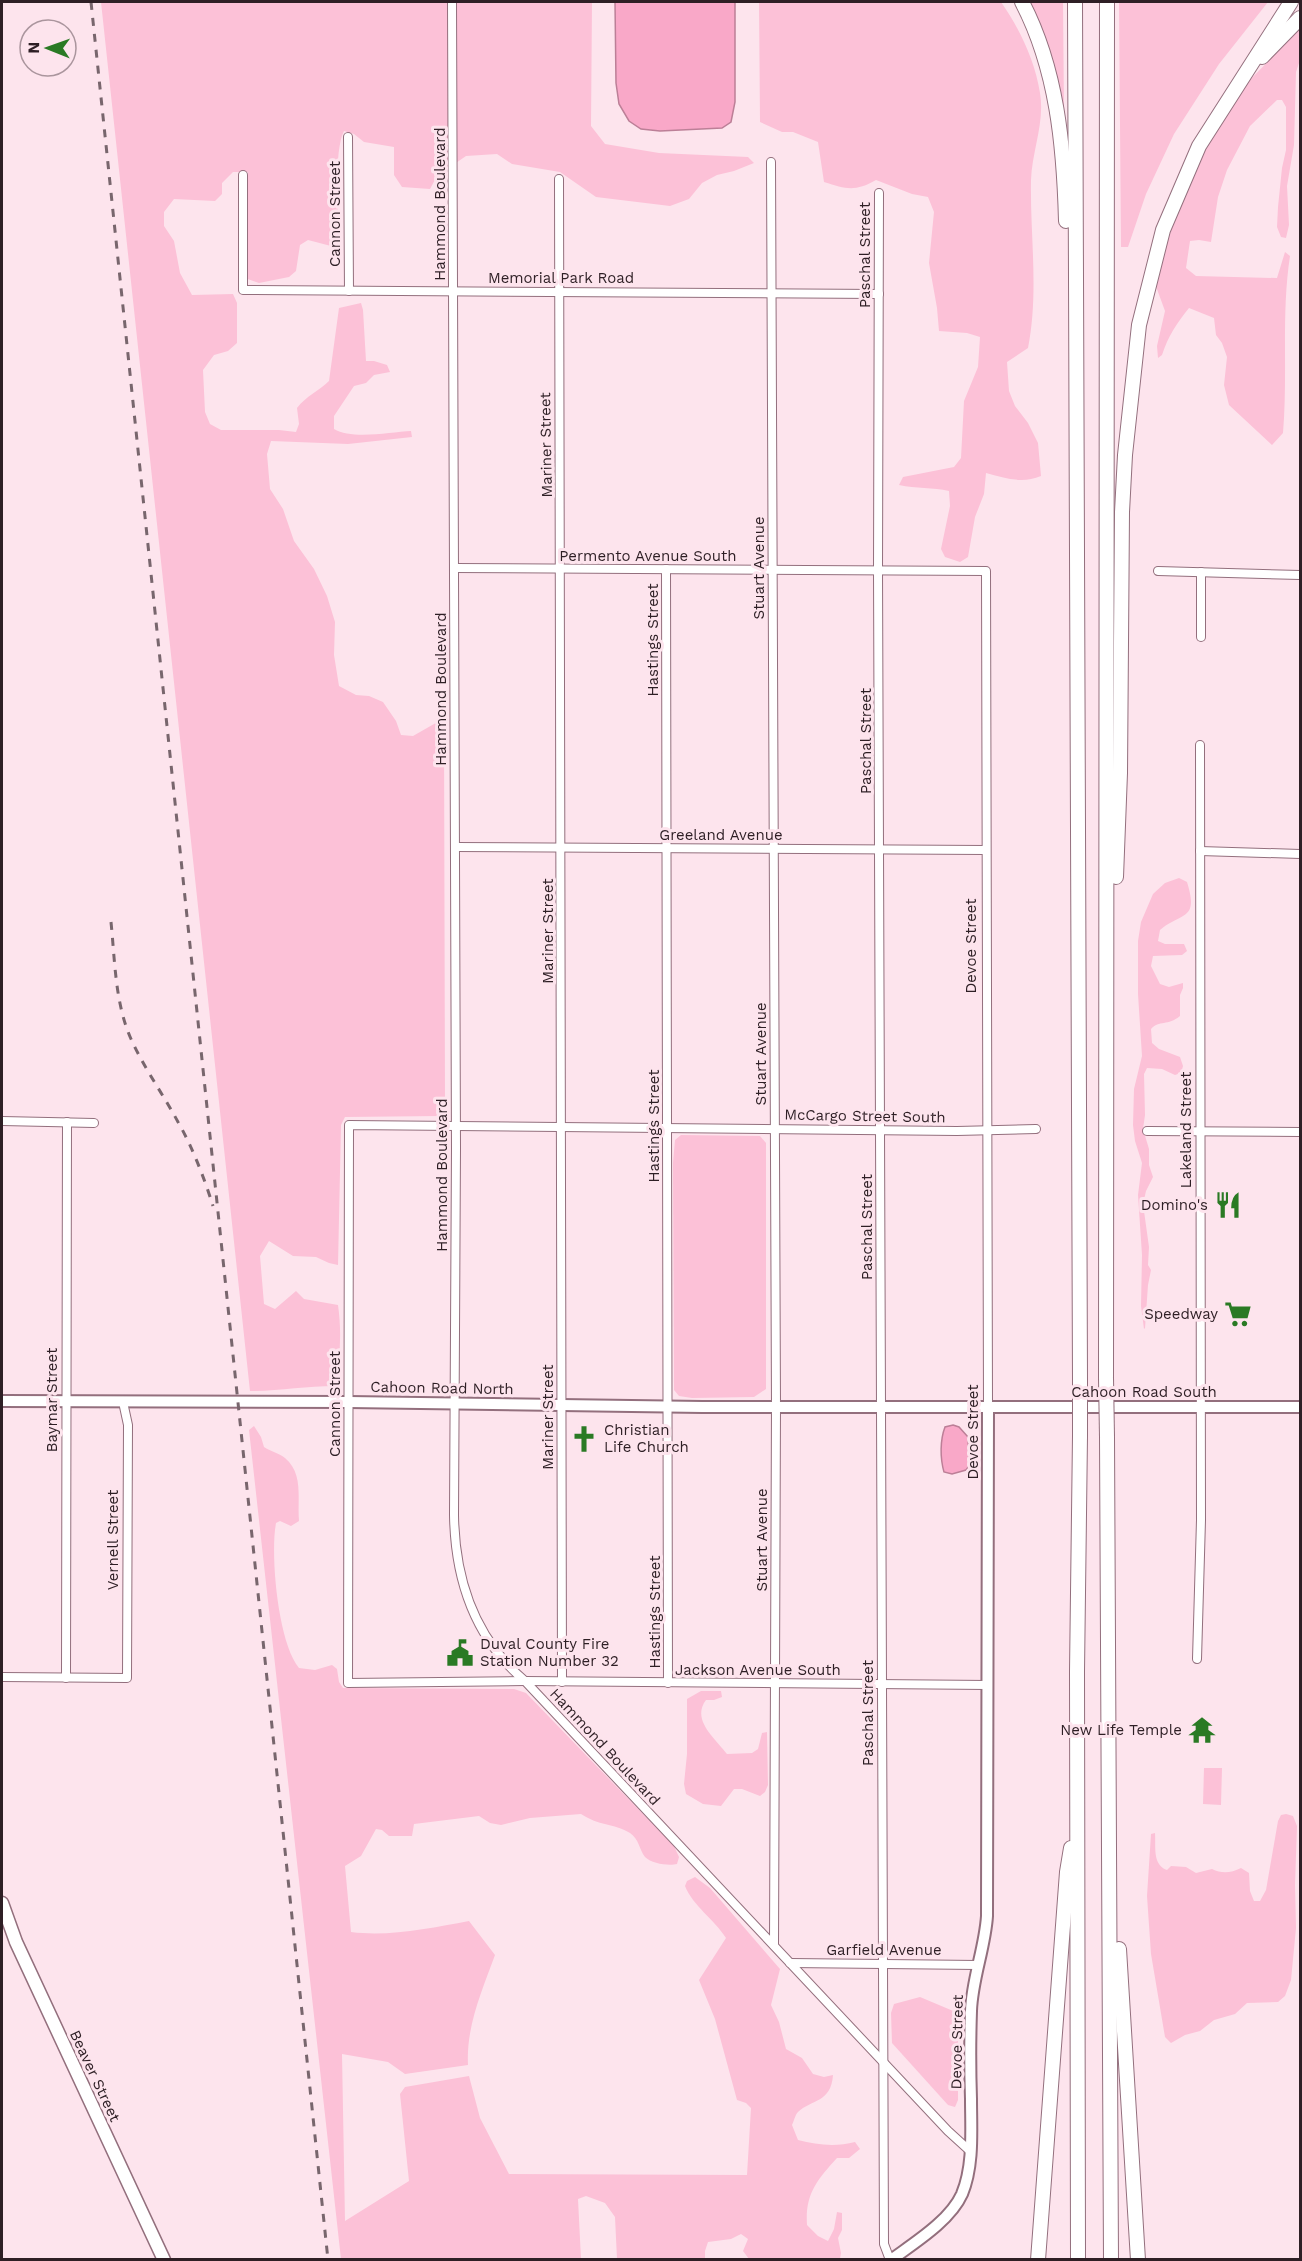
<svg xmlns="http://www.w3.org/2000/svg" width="1302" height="2261" font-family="'Work Sans',sans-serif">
	<rect width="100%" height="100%" fill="#fde4ed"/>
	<g fill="#fcc1d7">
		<path d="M 101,2 L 592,2 L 591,126 L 605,144 L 659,153 L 748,157 L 754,163 L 734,171 L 717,175 L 702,183 L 689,199 L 670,206 L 596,197 L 560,172 L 512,164 L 497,154 L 466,156 L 437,176 L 430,189 L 402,187 L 394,175 L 394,147 L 364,142 L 354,134 L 344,131 C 333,152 339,218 339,244 L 336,255 L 331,246 L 308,240 L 300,245 L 296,271 L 289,277 L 259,283 L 245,278 L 248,172 L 233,172 L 222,183 L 222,194 L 215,201 L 174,199 L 164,212 L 164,226 L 174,241 L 180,273 L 192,295 L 233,294 L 237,303 L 237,343 L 228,351 L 214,355 L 203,370 L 205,412 L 210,424 L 221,430 L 279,430 L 296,432 L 299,424 L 297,408 C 306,396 319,391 329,381 L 339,308 L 361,303 L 363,310 L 366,361 L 374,361 L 387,365 L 390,372 L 374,375 L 366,383 L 354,386 L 334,416 L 334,429 C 352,440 391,432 411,431 L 412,437 L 348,444 L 271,441 L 267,454 L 270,489 L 283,509 L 294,541 L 314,569 L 327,596 L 335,622 L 334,655 L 339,686 L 356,695 L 369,696 L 383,702 L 396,721 L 401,735 L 413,736 L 441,720 L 444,726 L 445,1100 L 440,1116 L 345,1117 L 341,1125 L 338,1265 L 329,1263 L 316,1257 L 293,1256 L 269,1241 L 260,1256 L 264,1304 L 275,1309 L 296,1291 L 304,1299 L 338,1305 C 342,1333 340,1359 335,1386 C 306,1386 279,1391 250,1391 Z"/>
		<path d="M 759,2 L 1001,2 C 1020,29 1035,61 1040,93 C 1045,122 1032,151 1031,180 C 1030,236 1039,293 1028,348 L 1007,362 L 1009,391 L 1015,406 L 1028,423 L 1038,443 L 1041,476 C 1022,484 1005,478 986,473 L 984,494 L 975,517 L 968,557 L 960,562 L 945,557 L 941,549 L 950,506 L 949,491 C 933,487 916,489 899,485 L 903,477 L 954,467 L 961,458 L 964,401 L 978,367 L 980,337 L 967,333 L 939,331 L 937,308 L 929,263 L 934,212 L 928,197 L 912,194 L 876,180 C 855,192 846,189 824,182 L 818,142 L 793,132 L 782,132 L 760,122 Z"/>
		<path d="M 1025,2 L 1063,2 L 1064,112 Z"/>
		<path d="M 1119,2 L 1268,2 L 1219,64 L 1174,134 L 1146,194 L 1128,247 L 1121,247 Z"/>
		<path d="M 1300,29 L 1300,60 L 1296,72 L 1294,145 L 1287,186 L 1289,225 L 1286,238 L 1281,237 L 1277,227 L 1278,207 L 1282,168 L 1286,150 L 1286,107 L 1282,100 L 1277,100 L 1250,126 L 1227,170 L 1218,197 L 1211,242 L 1199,240 L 1190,241 L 1186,268 L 1196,276 L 1277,278 L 1285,252 L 1290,256 C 1281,315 1288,374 1283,433 L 1272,445 L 1229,405 L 1224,385 L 1227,357 L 1222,343 L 1216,335 L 1214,318 L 1189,308 C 1177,323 1168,336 1162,355 L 1158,358 L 1157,346 L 1165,311 L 1154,281 L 1160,252 L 1191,170 L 1235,95 Z"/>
		<path d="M 1179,878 L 1187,882 C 1199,921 1182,912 1160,930 L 1158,941 L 1165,944 L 1184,944 L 1187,951 L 1182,955 L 1153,956 L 1151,966 L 1160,984 L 1169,987 L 1183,983 L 1183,988 L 1180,995 L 1180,1016 C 1168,1026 1159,1020 1151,1029 L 1152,1043 L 1159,1049 L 1180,1057 L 1183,1066 L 1181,1073 L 1175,1075 L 1162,1069 L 1147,1068 L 1144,1074 L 1145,1115 L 1143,1129 L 1149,1149 L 1149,1165 L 1153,1177 L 1146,1191 L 1143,1204 L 1149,1247 L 1148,1265 L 1151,1270 L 1148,1285 L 1145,1328 L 1144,1329 L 1141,1306 L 1142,1255 L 1138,1195 L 1142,1163 L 1135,1141 L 1133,1125 L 1134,1089 L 1142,1056 L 1138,994 L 1138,941 L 1141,922 L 1153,894 L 1165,883 Z"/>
		<path d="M 681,1135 L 760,1136 L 766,1143 L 766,1389 L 754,1397 L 692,1398 L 679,1396 L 674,1390 L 673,1163 L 675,1140 Z"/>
		<path d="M 254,1426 L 261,1437 L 264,1447 C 270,1451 279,1453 285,1458 C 304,1474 297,1499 299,1521 L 291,1526 L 280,1521 L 276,1523 C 270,1555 278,1643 299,1668 L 315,1670 L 332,1665 L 337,1669 L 339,1682 L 343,1688 L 514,1689 L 526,1693 L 674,1846 L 679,1857 L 677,1864 C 669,1866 652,1864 645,1857 C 639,1849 639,1839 630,1833 C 613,1823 599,1826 581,1814 L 530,1818 L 501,1825 L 490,1823 L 479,1816 L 414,1824 L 412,1836 L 389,1836 L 382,1830 L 376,1829 L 361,1856 L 345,1866 L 351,1932 C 389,1937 431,1928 469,1921 L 495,1955 C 482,1991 466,2026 468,2065 L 405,2074 L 388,2062 L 342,2054 L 345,2221 L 409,2181 L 400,2094 L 405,2087 L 469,2076 L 480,2118 L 509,2174 L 747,2175 L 751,2108 L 746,2103 L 737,2100 L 715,2019 L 699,1980 L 726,1938 C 714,1919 693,1906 685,1886 L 687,1881 L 695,1877 L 710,1888 L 780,1969 L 771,2005 L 779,2022 L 786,2049 L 802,2058 L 813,2074 L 824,2077 L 833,2075 C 831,2103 812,2099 798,2112 C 795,2115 794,2121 792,2125 L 798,2140 C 817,2145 836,2147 855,2142 L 860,2149 L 849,2158 L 837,2158 C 817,2180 805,2194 807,2225 L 818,2236 L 828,2241 L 834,2229 L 837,2212 L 842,2213 L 842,2230 L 838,2238 L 841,2253 L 840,2259 L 749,2259 L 743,2251 L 748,2239 L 741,2234 L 731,2239 L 708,2242 L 705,2251 L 705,2259 L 617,2259 L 615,2217 L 605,2203 L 586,2196 L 578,2199 L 581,2259 L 341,2259 L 249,1430 Z"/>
		<path d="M 701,1691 L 721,1691 L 722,1697 L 714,1700 L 706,1700 C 691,1720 715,1738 727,1754 L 752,1753 L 758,1749 L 762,1733 L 767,1732 L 768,1785 L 765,1792 L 760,1796 L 742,1789 L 734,1789 L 721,1806 L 703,1804 L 686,1794 L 684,1784 L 687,1754 L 687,1699 Z"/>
		<path d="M 1204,1768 L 1222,1768 L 1221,1805 L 1203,1804 Z"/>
		<path d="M 1286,1814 L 1293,1816 L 1297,1826 L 1295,1885 L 1296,1928 L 1291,1980 L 1285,1996 L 1278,2002 L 1247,2003 L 1235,2014 L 1214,2020 L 1200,2031 L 1185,2035 L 1171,2043 L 1165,2037 L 1151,1954 L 1147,1896 L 1151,1834 L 1155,1833 C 1156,1846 1152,1865 1167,1870 L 1171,1866 L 1186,1867 L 1196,1873 L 1212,1869 C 1222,1874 1231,1873 1241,1868 L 1249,1873 L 1250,1891 L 1254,1901 L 1260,1901 L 1266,1890 L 1278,1821 L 1281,1815 Z"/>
		<path d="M 920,1997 L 958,2013 L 958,2100 L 955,2107 L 948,2105 L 892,2043 L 891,2013 L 894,2004 Z"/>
	</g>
	<g fill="#f9a8c8" stroke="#bc7f97" stroke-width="1.5">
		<path d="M 615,2 L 735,2 L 735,102 L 731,122 L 722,128 L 660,131 L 641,129 L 629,121 L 619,104 L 616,83 Z"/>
		<path d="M 953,1425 L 959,1427 L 968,1437 L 969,1466 L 966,1470 L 952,1474 L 944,1472 C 940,1458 940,1440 945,1427 Z"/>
	</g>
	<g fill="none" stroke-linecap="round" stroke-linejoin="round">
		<defs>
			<g id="street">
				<path d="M 452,2 L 456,1148 L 454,1515 C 455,1580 474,1638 525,1681 L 948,2131 L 970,2151"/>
				<path d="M 348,137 L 349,291"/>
				<path d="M 771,162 L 776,1406 L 774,1945"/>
				<path d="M 243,175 L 243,290 L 879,294"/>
				<path d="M 559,179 L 562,1682"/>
				<path d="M 879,193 L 878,571 L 884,2244 L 890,2260"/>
				<path d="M 454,568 L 986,571 L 988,1407"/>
				<path d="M 666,569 L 668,1683"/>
				<path d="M 1158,571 L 1300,575"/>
				<path d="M 1201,637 L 1201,572"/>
				<path d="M 455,847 L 986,850"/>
				<path d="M 1200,851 L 1300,854"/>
				<path d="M 2,1121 L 94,1123"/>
				<path d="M 1147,1131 L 1300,1132"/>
				<path d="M 1197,1659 L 1201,1520 L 1200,745"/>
				<path d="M 2,1677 L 127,1678 L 128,1425 L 123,1402"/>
				<path d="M 66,1678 L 67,1122"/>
				<path d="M 988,1685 L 525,1681 L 348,1683 L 349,1125 L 957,1131 L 1036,1129"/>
				<path d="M 790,1963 L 978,1965"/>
			</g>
			<g id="secondary">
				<path d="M 2,1401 L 349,1402 L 702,1407 L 1300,1407"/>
				<path d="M 891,2260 C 914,2243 950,2221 962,2194 C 974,2165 971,2130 971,2099 C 970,2070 970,2040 971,2011 C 972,1979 985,1948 987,1916 L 988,1407"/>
			</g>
			<path id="primary" d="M 2,1903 L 16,1942 L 164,2260"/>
			<g id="highway">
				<path d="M 1022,2 C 1057,69 1064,146 1066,221"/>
				<path d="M 1075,2 L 1080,1381"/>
				<path d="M 1262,57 L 1300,18"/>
				<path d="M 1116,877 L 1120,773 L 1122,512 L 1125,455 L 1139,325 L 1163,230 L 1199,146 L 1291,2"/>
				<path d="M 1106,1378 L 1107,2"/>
				<path d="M 1107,1437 L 1111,2260"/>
				<path d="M 1119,1949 L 1138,2260"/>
				<path d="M 1038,2260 L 1067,1872 L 1071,1848"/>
				<path d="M 1078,2260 L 1077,1671 L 1080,1436"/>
			</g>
		</defs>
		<use href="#street" stroke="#936f7d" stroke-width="10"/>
		<use href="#secondary" stroke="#936f7d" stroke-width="14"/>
		<use href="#primary" stroke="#936f7d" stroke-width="15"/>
		<use href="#highway" stroke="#936f7d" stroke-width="16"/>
		<use href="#street" stroke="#fff" stroke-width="8"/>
		<use href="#secondary" stroke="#fff" stroke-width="10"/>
		<use href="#primary" stroke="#fff" stroke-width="12"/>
		<use href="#highway" stroke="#fff" stroke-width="14"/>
		<g stroke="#78666d" stroke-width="3" stroke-dasharray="8 8" stroke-linecap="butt">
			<path d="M 91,2 L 328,2260"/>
			<path d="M 111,922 C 115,961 115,1003 131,1039 C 144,1068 163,1094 178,1122 C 192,1146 205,1180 213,1206"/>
		</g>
		<defs>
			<g id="highway-bridge">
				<path d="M 1106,1378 L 1107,1437"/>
				<path d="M 1080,1381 L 1080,1436"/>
			</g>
		</defs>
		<use href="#highway-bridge" stroke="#936f7d" stroke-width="16" stroke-linecap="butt"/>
		<use href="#highway-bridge" stroke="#fff" stroke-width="14"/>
	</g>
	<defs>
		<symbol id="restaurant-bare" viewBox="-9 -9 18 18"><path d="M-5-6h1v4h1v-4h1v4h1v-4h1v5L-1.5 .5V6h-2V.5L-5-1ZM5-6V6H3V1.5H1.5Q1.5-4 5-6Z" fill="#2a7a24" stroke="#fde4ed" stroke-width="2.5" paint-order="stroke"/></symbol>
		<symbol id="supermarket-bare" viewBox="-9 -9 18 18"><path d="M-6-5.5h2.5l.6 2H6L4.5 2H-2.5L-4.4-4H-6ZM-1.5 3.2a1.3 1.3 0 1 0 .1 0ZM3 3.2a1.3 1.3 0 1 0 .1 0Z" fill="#2a7a24" stroke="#fde4ed" stroke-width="2.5" paint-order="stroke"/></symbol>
		<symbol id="church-bare" viewBox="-9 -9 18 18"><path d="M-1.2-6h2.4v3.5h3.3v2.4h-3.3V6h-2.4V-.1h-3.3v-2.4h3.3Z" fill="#2a7a24" stroke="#fde4ed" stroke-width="2.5" paint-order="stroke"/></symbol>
		<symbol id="civic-bare" viewBox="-9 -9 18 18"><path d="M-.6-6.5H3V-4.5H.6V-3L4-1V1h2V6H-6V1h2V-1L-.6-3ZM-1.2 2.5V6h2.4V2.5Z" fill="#2a7a24" stroke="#fde4ed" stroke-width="2.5" paint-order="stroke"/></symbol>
		<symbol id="temple-bare" viewBox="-9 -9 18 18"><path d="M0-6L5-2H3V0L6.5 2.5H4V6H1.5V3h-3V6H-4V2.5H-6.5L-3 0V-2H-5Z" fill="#2a7a24" stroke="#fde4ed" stroke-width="2.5" paint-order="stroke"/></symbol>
	</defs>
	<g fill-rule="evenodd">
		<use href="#restaurant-bare" x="1209" y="1186" width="38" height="38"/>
		<use href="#supermarket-bare" x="1219" y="1295" width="38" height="38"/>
		<use href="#church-bare" x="565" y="1420" width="38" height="38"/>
		<use href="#civic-bare" x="441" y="1634" width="38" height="38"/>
		<use href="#temple-bare" x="1183" y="1711" width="38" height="38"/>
	</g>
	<g text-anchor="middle" stroke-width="6" stroke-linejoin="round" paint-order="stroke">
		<g font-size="15" fill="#2e1f25" stroke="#fde4ed">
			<text transform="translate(440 204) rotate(-90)" y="5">Hammond Boulevard</text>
			<text transform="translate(335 214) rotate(-90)" y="5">Cannon Street</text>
			<text transform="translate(865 255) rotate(-90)" y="5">Paschal Street</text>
			<text x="561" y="283">Memorial Park Road</text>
			<text transform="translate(546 445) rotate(-91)" y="5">Mariner Street</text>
			<text x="648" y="561">Permento Avenue South</text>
			<text transform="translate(759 568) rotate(-90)" y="5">Stuart Avenue</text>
			<text transform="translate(653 640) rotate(-90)" y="5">Hastings Street</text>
			<text transform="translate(441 689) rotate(-90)" y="5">Hammond Boulevard</text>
			<text transform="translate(866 741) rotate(-90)" y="5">Paschal Street</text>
			<text x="721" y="840">Greeland Avenue</text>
			<text transform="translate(548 931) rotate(-90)" y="5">Mariner Street</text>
			<text transform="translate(971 946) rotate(-90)" y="5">Devoe Street</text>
			<text transform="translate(761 1054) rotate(-90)" y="5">Stuart Avenue</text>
			<text transform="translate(865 1116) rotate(1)" y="5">McCargo Street South</text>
			<text transform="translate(654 1126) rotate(-90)" y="5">Hastings Street</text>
			<text transform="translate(1186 1130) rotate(-90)" y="5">Lakeland Street</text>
			<text transform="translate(442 1175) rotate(-90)" y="5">Hammond Boulevard</text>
			<text transform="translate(867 1227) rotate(-90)" y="5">Paschal Street</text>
			<text transform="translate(442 1388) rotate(1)" y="5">Cahoon Road North</text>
			<text x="1144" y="1397">Cahoon Road South</text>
			<text transform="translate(52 1400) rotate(-90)" y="5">Baymar Street</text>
			<text transform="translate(335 1404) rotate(-90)" y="5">Cannon Street</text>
			<text transform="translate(548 1417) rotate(-90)" y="5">Mariner Street</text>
			<text transform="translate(973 1432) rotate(-90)" y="5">Devoe Street</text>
			<text transform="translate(113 1540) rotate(-90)" y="5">Vernell Street</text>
			<text transform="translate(762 1540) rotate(-90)" y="5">Stuart Avenue</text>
			<text transform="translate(655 1612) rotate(-90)" y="5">Hastings Street</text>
			<text x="758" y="1675">Jackson Avenue South</text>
			<text transform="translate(868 1713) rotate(-90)" y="5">Paschal Street</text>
			<text transform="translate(605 1747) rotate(47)" y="5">Hammond Boulevard</text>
			<text x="884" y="1955">Garfield Avenue</text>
			<text transform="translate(957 2042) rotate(-89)" y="5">Devoe Street</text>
			<text transform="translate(95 2076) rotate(65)" y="5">Beaver Street</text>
		</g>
		<g font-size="15" fill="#2e1f25" stroke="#fde4ed" text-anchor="end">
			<text x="1208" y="1210">Domino's</text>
			<text x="1218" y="1319">Speedway</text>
			<text x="604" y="1435" text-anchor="start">Christian<tspan x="604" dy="17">Life Church</tspan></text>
			<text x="480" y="1649" text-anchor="start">Duval County Fire<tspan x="480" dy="17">Station Number 32</tspan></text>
			<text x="1182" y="1735">New Life Temple</text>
		</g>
	</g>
	<rect width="1302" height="2261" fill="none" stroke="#2e1f25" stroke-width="6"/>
	<g transform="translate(48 48) rotate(271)"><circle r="28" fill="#fde4ed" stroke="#aa959d" stroke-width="1.5"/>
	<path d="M0-4.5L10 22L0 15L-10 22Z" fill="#2a7a24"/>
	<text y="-9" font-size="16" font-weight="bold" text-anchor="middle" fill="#2e1f25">N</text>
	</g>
</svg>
